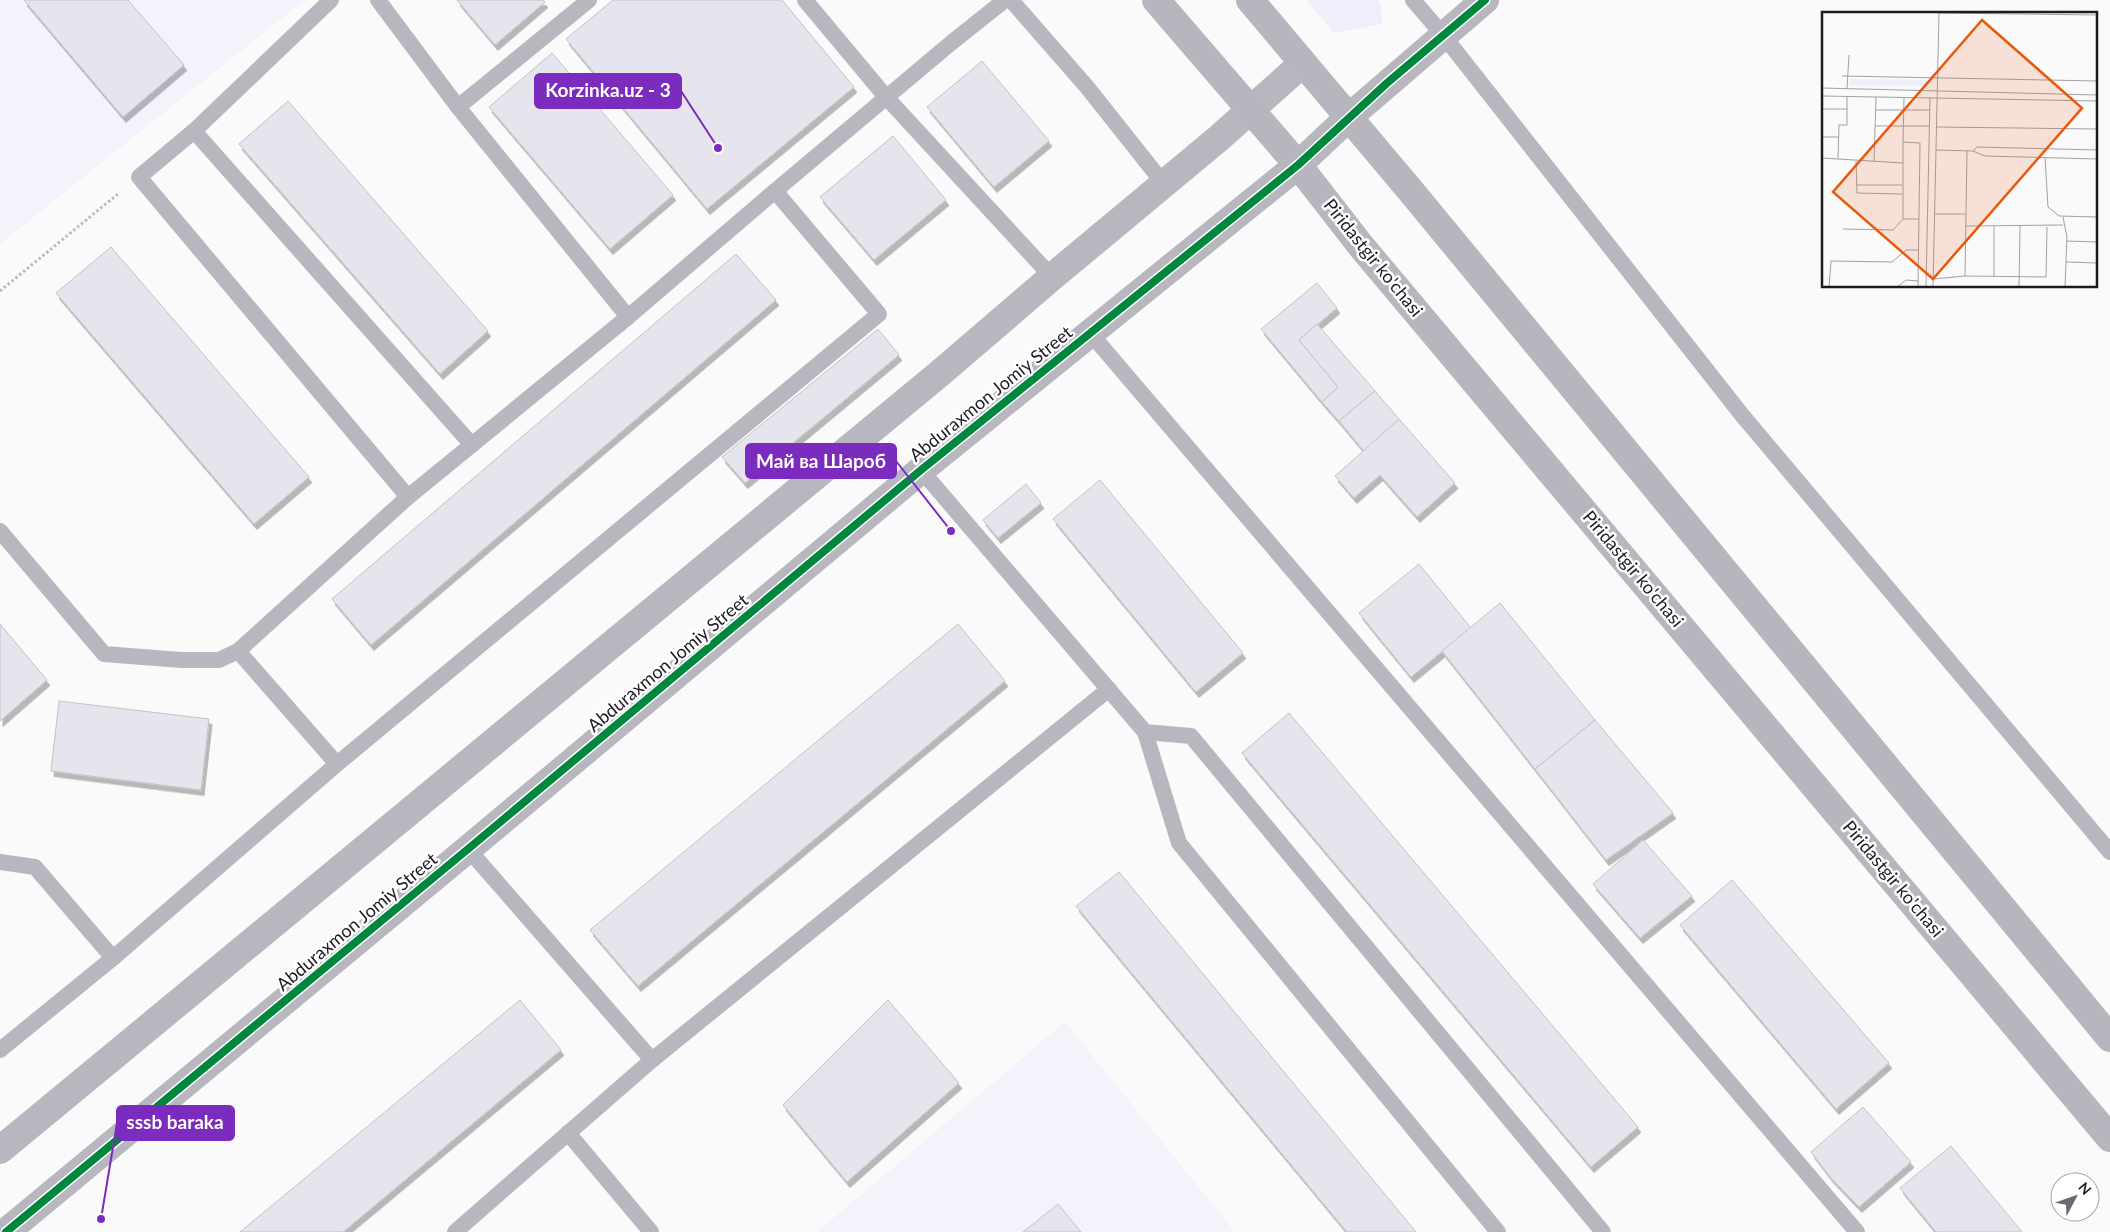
<svg xmlns="http://www.w3.org/2000/svg" width="2110" height="1232" font-family="Lato,sans-serif">
	<defs>
		<filter id="shadow"><feDropShadow dx="3" dy="5.5" stdDeviation="0" flood-color="#0004"/></filter>
	</defs>
	<rect width="100%" height="100%" fill="#fafafa"/>
	<g fill="#f4f3fc">
		<path d="M 0,0 L 301,0 L 302,2 L 0,244 Z"/>
		<path d="M 1065,1022 L 1235,1232 L 817,1232 Z"/>
	</g>
	<path fill="#efeefb" d="M 1306,0 L 1377,0 L 1381,4 L 1382,24 L 1334,33 Z"/>
	<g fill="#e6e5ee" stroke="#c2c2c7" filter="url(#shadow)">
		<path d="M 24,0 L 128,0 L 184,65 L 123,117 Z"/>
		<path d="M 457,0 L 543,0 L 545,2 L 495,45 Z"/>
		<path d="M 613,0 L 782,0 L 854,87 L 707,209 L 566,39 Z"/>
		<path d="M 552,53 L 673,195 L 610,249 L 489,107 Z"/>
		<path d="M 982,61 L 1049,141 L 994,187 L 927,107 Z"/>
		<path d="M 288,101 L 488,331 L 440,374 L 239,144 Z"/>
		<path d="M 893,136 L 946,200 L 874,260 L 820,197 Z"/>
		<path d="M 111,247 L 309,477 L 254,524 L 56,293 Z"/>
		<path d="M 736,254 L 776,300 L 371,645 L 332,599 Z"/>
		<path d="M 1317,283 L 1337,308 L 1299,340 L 1338,387 L 1322,402 L 1261,329 Z"/>
		<path d="M 1317,324 L 1375,391 L 1339,421 L 1322,402 L 1338,387 L 1299,340 Z"/>
		<path d="M 878,329 L 899,355 L 745,483 L 722,457 Z"/>
		<path d="M 1375,391 L 1399,419 L 1364,451 L 1339,421 Z"/>
		<path d="M 1399,419 L 1455,483 L 1417,517 L 1380,475 L 1354,498 L 1335,476 Z"/>
		<path d="M 1100,480 L 1243,653 L 1196,692 L 1053,519 Z"/>
		<path d="M 1026,484 L 1041,503 L 998,538 L 983,520 Z"/>
		<path d="M 1419,564 L 1471,628 L 1411,677 L 1359,613 Z"/>
		<path d="M 1500,603 L 1595,720 L 1535,769 L 1442,651 Z"/>
		<path d="M 0,624 L 47,680 L 0,721 Z"/>
		<path d="M 958,624 L 1005,681 L 638,986 L 590,930 Z"/>
		<path d="M 59,701 L 209,719 L 201,790 L 51,771 Z"/>
		<path d="M 1289,713 L 1638,1127 L 1591,1167 L 1242,753 Z"/>
		<path d="M 1595,720 L 1673,813 L 1606,860 L 1535,769 Z"/>
		<path d="M 1643,840 L 1692,896 L 1640,938 L 1593,884 Z"/>
		<path d="M 1119,872 L 1416,1232 L 1347,1232 L 1076,906 Z"/>
		<path d="M 1732,880 L 1889,1063 L 1836,1109 L 1680,925 Z"/>
		<path d="M 520,1000 L 561,1050 L 343,1232 L 240,1232 Z"/>
		<path d="M 888,1000 L 959,1083 L 847,1182 L 783,1105 Z"/>
		<path d="M 1863,1107 L 1911,1162 L 1859,1207 L 1831,1178 L 1811,1152 Z"/>
		<path d="M 1951,1146 L 2022,1232 L 1936,1232 L 1900,1188 Z"/>
		<path d="M 1058,1204 L 1081,1232 L 1023,1232 Z"/>
	</g>
	<g fill="none" stroke-linecap="round" stroke-linejoin="round">
		<path stroke="#bbbac0" stroke-width="3" stroke-dasharray="2.5 2.5" stroke-linecap="butt" d="M 0,291 L 119,193"/>
		<g stroke="#b8b7c0" stroke-width="16">
			<path d="M 331,0 L 194,131 L 139,177 L 408,497"/>
			<path d="M 378,0 L 458,107 L 628,317"/>
			<path d="M 805,0 L 886,97 L 1052,277"/>
			<path d="M 1011,0 L 1087,87 L 1164,184"/>
			<path d="M 1413,0 L 1443,35 L 1742,415 L 2110,852"/>
			<path d="M 458,107 L 589,0"/>
			<path d="M 194,131 L 472,445"/>
			<path d="M 775,191 L 951,43 L 1005,0"/>
			<path d="M 1091,334 L 1857,1232"/>
			<path d="M 921,470 L 1145,732 L 1191,736 L 1603,1232"/>
			<path d="M 0,531 L 104,654 L 181,660 L 219,660 L 238,651"/>
			<path d="M 1145,732 L 1179,843 L 1498,1232"/>
			<path d="M 468,849 L 652,1060"/>
			<path d="M 0,862 L 35,867 L 113,958"/>
			<path d="M 0,1050 L 113,958 L 337,764 L 879,314 L 775,191 L 628,317 L 408,497 L 238,651 L 337,764"/>
			<path d="M 568,1133 L 651,1232"/>
			<path d="M 455,1232 L 652,1060 L 1109,689"/>
		</g>
		<path stroke="#b8b7c0" stroke-width="28" d="M 1349,117 L 1485,0"/>
		<g stroke="#b8b7c0" stroke-width="28">
			<path d="M 0,1150 L 939,374 L 1052,277 L 1219,138 L 1303,63"/>
			<path d="M 6,1232 L 468,849 L 921,470 L 1298,165 L 1349,117"/>
		</g>
		<g stroke="#b7b5be" stroke-width="28">
			<path d="M 1156,0 L 1298,165 L 1361,246 L 2110,1138"/>
			<path d="M 1250,0 L 1410,190 L 2110,1038"/>
		</g>
		<defs>
			<path id="cycleway" d="M 6,1232 L 468,849 L 921,470 L 1298,165 L 1387,83 L 1485,0"/>
		</defs>
		<use href="#cycleway" stroke="#fff" stroke-width="11"/>
		<use href="#cycleway" stroke="#00873e" stroke-width="8"/>
	</g>
	<g text-anchor="middle" stroke-width="5" stroke-linejoin="round" paint-order="stroke">
		<g font-size="18" fill="#1c1a25" stroke="#fff">
			<text transform="translate(1373 258) rotate(51)" y="6">Piridastgir ko'chasi</text>
			<text transform="translate(991 394) rotate(-39)" y="6">Abduraxmon Jomiy Street</text>
			<text transform="translate(1633 569) rotate(50)" y="6">Piridastgir ko'chasi</text>
			<text transform="translate(668 663) rotate(-40)" y="6">Abduraxmon Jomiy Street</text>
			<text transform="translate(1893 879) rotate(50)" y="6">Piridastgir ko'chasi</text>
			<text transform="translate(357 922) rotate(-40)" y="6">Abduraxmon Jomiy Street</text>
		</g>
	</g>
	<g transform="translate(1822 12)">
		<rect width="275" height="275" fill="#fafafa"/>
		<path d="M 28,67 L 109,68 L 110,69 L 108,74 L 28,73 Z" fill="#efeefb"/>
		<path fill="none" stroke="#a1a0a5" stroke-width="1" d="M 117,1 L 275,3M 20,64 L 275,69M 0,76 L 275,83M 25,77 L 27,43M 0,84 L 275,89M 0,97 L 25,97M 54,98 L 108,98M 53,114 L 108,114M 115,115 L 275,117M 0,125 L 17,125M 81,130 L 82,86M 114,138 L 151,139 L 155,135 L 275,138M 151,139 L 163,144 L 275,147M 223,145 L 226,195 L 237,204 L 275,205M 0,146 L 81,151M 16,147 L 17,113 L 25,113 L 25,85M 34,149 L 35,181 L 80,182M 52,150 L 54,85M 35,173 L 80,173M 113,202 L 143,202M 241,205 L 245,225 L 243,275M 143,214 L 241,213M 21,217 L 71,218 L 81,207M 244,229 L 275,230M 244,250 L 275,251M 143,264 L 145,139M 172,264 L 172,214M 111,267 L 143,264 L 224,265 L 225,215M 7,275 L 9,249 L 70,250 L 84,238 L 97,238M 75,275 L 84,268 L 96,269M 96,275 L 98,131 L 81,130 L 81,207 L 97,207M 104,275 L 108,85M 111,275 L 117,0M 197,275 L 198,214"/>
		<path fill="#e8590c" fill-opacity="0.15" stroke="#e8590c" stroke-width="2.5" d="M 160,8 L 260,96 L 111,267 L 11,180 Z"/>
		<rect width="275" height="275" fill="none" stroke="#1c1a25" stroke-width="2.5"/>
	</g>
	<path fill="none" stroke="#7b2cbf" stroke-width="2" d="M718 148L681 91M951 531L896 461M101 1219L117 1123"/>
	<g fill="#7b2cbf" stroke="#fff" stroke-width="2">
		<circle cx="718" cy="148" r="5"/>
		<circle cx="951" cy="531" r="5"/>
		<circle cx="101" cy="1219" r="5"/>
	</g>
	<g fill="#7b2cbf" stroke="#7b2cbf" stroke-width="2">
		<rect x="535" y="74" width="146" height="34" rx="5"/>
		<rect x="746" y="444" width="150" height="34" rx="5"/>
		<rect x="117" y="1106" width="117" height="34" rx="5"/>
	</g>
	<g font-size="19" text-anchor="middle" font-weight="bold" fill="#fff">
		<text x="608" y="97">Korzinka.uz - 3</text>
		<text x="821" y="468">Май ва Шароб</text>
		<text x="175" y="1129">sssb baraka</text>
	</g>
	<g transform="translate(2075 1197) rotate(49)"><circle r="24" fill="#ffffff" stroke="#a4a3a8"/>
	<path d="M0-4L9 19L0 12L-9 19Z" fill="#6a6870"/>
	<text y="-8" font-size="14" font-weight="bold" text-anchor="middle" fill="#1c1a25">N</text>
	</g>
</svg>
